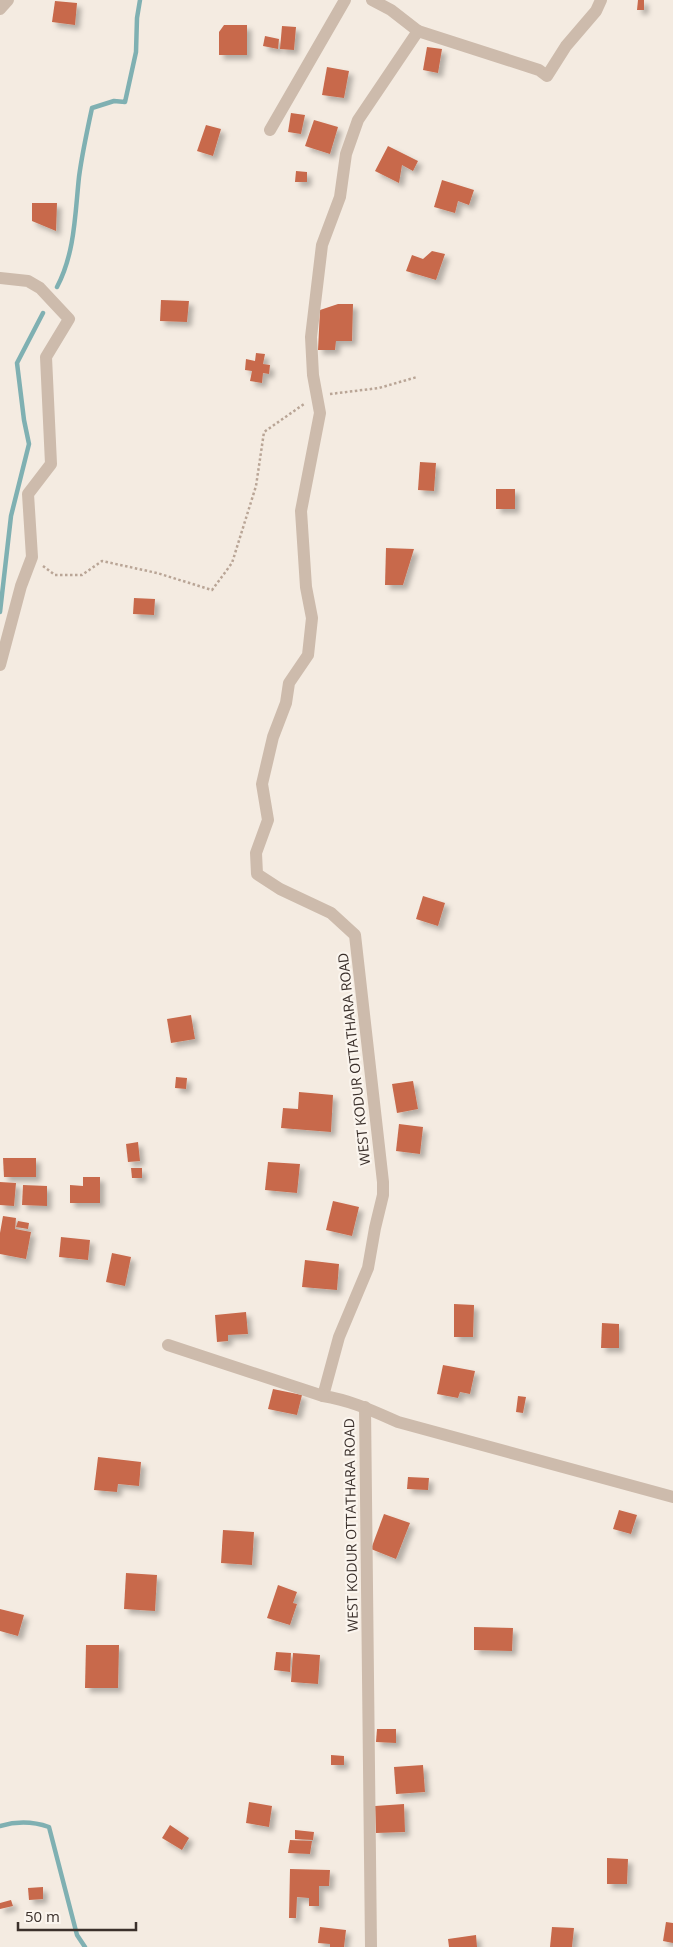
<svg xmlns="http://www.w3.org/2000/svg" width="673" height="1947" font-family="'Open Sans',sans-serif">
	<defs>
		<filter id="shadow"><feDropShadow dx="4.5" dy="4.5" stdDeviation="2.5" flood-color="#0004"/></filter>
	</defs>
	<rect width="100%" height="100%" fill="#f4ebe1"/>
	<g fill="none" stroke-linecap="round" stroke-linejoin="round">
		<g stroke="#7fb0b2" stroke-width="4.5">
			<path d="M 57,287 C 75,253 75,214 79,177 C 82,154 87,131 92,108 L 114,101 L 125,102 L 136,52 L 137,18 L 140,0"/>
			<path d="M 0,612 L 11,516 L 29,444 L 24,420 L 17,363 L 43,313"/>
			<path d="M 0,1826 C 17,1821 32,1821 49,1827 L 77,1935 L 85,1947"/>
		</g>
	</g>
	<g fill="#c8694b" filter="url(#shadow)">
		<path d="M 638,0 L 644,0 L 644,10 L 637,10 Z"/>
		<path d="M 55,1 L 77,3 L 75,25 L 52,22 Z"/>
		<path d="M 224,25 L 247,25 L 247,55 L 219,55 L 219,32 Z"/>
		<path d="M 282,26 L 296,27 L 294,50 L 280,49 Z"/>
		<path d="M 265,36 L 279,39 L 278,49 L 263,46 Z"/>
		<path d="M 427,47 L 442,49 L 438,73 L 423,70 Z"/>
		<path d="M 327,67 L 349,71 L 344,98 L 322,95 Z"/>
		<path d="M 291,113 L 305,115 L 301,134 L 288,132 Z"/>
		<path d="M 314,120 L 338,127 L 330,154 L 305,146 Z"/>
		<path d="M 206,125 L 221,129 L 213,156 L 197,151 Z"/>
		<path d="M 388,146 L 418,161 L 413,171 L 402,165 L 399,183 L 375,171 Z"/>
		<path d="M 296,171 L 307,172 L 307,182 L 295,182 Z"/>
		<path d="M 442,180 L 474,190 L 469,205 L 458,201 L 455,213 L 434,207 Z"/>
		<path d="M 32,203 L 57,203 L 56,231 L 32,221 Z"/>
		<path d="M 432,251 L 445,254 L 436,280 L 406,271 L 412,255 L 423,259 Z"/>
		<path d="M 161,300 L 189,301 L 187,322 L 160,321 Z"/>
		<path d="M 338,304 L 353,304 L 352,341 L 336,341 L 335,350 L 318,350 L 320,310 Z"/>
		<path d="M 256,353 L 265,354 L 263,364 L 270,365 L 269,374 L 263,373 L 262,383 L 250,381 L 252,371 L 245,370 L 246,359 L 255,361 Z"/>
		<path d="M 420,462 L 436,463 L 434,491 L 418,490 Z"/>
		<rect x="496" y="489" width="19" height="20"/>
		<path d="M 386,548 L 414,549 L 403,585 L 385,585 Z"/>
		<path d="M 134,598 L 155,599 L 154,615 L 133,614 Z"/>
		<path d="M 423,896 L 445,903 L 438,926 L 416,919 Z"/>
		<path d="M 191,1015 L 195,1039 L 171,1043 L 167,1019 Z"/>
		<path d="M 176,1077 L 187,1078 L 186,1089 L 175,1088 Z"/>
		<path d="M 413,1081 L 418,1109 L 397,1113 L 392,1084 Z"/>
		<path d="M 299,1092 L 333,1095 L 331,1132 L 281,1128 L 283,1108 L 298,1109 Z"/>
		<path d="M 399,1124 L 423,1127 L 420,1154 L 396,1151 Z"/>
		<path d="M 138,1142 L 140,1161 L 128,1162 L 126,1144 Z"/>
		<path d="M 3,1158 L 36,1158 L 36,1177 L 4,1177 Z"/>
		<path d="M 268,1162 L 300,1164 L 297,1193 L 265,1190 Z"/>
		<path d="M 131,1168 L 142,1168 L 142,1178 L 132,1178 Z"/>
		<path d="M 83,1177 L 100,1177 L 100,1203 L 70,1203 L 70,1185 L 83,1186 Z"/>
		<path d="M 0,1182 L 16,1183 L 14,1206 L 0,1205 Z"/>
		<path d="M 23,1185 L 47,1186 L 47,1206 L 22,1205 Z"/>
		<path d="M 333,1201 L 359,1207 L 352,1236 L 326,1230 Z"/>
		<path d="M 3,1216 L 16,1218 L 15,1229 L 31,1232 L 26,1259 L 0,1254 L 0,1233 Z"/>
		<path d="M 18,1221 L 29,1223 L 28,1229 L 16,1227 Z"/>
		<path d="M 61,1237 L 90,1240 L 88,1260 L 59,1257 Z"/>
		<path d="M 112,1253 L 131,1257 L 125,1286 L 106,1282 Z"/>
		<path d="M 305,1260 L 339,1264 L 337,1290 L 302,1287 Z"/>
		<path d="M 454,1304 L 474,1305 L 473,1337 L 454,1337 Z"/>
		<path d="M 246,1312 L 248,1334 L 228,1335 L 228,1341 L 217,1342 L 215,1315 Z"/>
		<path d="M 602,1323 L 619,1324 L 619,1348 L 601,1348 Z"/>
		<path d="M 443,1365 L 475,1371 L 470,1394 L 460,1392 L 458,1398 L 437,1394 Z"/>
		<path d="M 273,1389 L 302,1395 L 297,1415 L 268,1409 Z"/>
		<path d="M 518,1396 L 526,1397 L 523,1413 L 516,1412 Z"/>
		<path d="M 98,1457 L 141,1462 L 139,1486 L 118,1484 L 117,1492 L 94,1490 Z"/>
		<path d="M 408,1477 L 429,1478 L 428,1490 L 407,1489 Z"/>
		<path d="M 619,1510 L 637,1515 L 631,1534 L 613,1529 Z"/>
		<path d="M 384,1514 L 410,1523 L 396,1559 L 371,1549 Z"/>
		<path d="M 223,1530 L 254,1532 L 252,1565 L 221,1563 Z"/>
		<path d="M 126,1573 L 157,1575 L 155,1611 L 124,1609 Z"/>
		<path d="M 278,1585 L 297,1592 L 293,1603 L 297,1604 L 290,1625 L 267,1618 Z"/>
		<path d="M 0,1609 L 24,1615 L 18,1636 L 0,1631 Z"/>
		<path d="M 474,1627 L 513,1628 L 512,1651 L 474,1650 Z"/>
		<path d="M 86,1645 L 119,1645 L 118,1688 L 85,1688 Z"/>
		<path d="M 276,1652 L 291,1653 L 290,1672 L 274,1670 Z"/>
		<path d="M 293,1653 L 320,1655 L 318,1684 L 291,1682 Z"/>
		<path d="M 377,1729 L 396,1729 L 396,1743 L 376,1742 Z"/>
		<path d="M 331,1755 L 344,1756 L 344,1765 L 331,1765 Z"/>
		<path d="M 423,1765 L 425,1792 L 396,1794 L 394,1767 Z"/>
		<path d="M 249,1802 L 272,1806 L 269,1827 L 246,1823 Z"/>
		<path d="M 404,1804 L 405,1832 L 376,1833 L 375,1806 Z"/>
		<path d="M 170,1825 L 189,1838 L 182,1850 L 162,1838 Z"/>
		<path d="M 295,1830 L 314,1832 L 313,1840 L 295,1839 Z"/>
		<path d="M 290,1840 L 312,1841 L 310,1854 L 288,1853 Z"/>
		<path d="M 607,1858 L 628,1859 L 627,1884 L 607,1884 Z"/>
		<path d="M 290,1869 L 330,1870 L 329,1886 L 319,1886 L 319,1906 L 309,1906 L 309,1898 L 297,1897 L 296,1918 L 289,1918 Z"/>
		<path d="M 43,1887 L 43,1899 L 29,1900 L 28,1888 Z"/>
		<path d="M 11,1900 L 13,1906 L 0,1909 L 0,1903 Z"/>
		<path d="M 666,1922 L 673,1923 L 673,1943 L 663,1941 Z"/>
		<path d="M 320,1927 L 346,1930 L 344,1947 L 330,1947 L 330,1944 L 318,1943 Z"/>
		<path d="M 552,1927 L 574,1928 L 572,1947 L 550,1947 Z"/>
		<path d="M 476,1935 L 477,1947 L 449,1947 L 448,1939 Z"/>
	</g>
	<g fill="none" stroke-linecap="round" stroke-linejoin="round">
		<g stroke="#b9a596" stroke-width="2.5" stroke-dasharray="2.5 2.5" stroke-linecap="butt">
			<path d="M 330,394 L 379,388 L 417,377"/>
			<path d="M 43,566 L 55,575 L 82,575 L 102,561 L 157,573 L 212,590 L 232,563 L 256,486 L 264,432 L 304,404"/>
		</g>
		<g stroke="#cdbbac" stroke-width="12">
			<path d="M 372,0 L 391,10 L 418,31"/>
			<path d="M 601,0 L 596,11 L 566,46 L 547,76 L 539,70 L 418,31 L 358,120 L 346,154 L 340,197 L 322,245 L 311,337 L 313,375 L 320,413 L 301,511 L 306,587 L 312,618 L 308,655 L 289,683 L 286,703 L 273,737 L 262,784 L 268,820 L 256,853 L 257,874 L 280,889 L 331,913 L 355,935 L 383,1182 L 383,1195 L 375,1228 L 368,1268 L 339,1337 L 323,1396 C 350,1400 373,1411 398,1422 L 673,1497"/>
			<path d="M 0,9 L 8,0"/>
			<path d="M 270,130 L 345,0"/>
			<path d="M 0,278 L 28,281 L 40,288 L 69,319 L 46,357 L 51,464 L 28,494 L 32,557 L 21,586 L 0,665"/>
			<path d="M 168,1345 L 323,1396"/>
			<path d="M 365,1407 L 371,1947"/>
		</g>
	</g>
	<g text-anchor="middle" stroke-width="4.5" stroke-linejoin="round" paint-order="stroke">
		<g font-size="14" fill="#3b302b" stroke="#fbf5ee">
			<text transform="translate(354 1059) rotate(-96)" y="5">WEST KODUR OTTATHARA ROAD</text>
			<text transform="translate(351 1525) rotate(-91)" y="5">WEST KODUR OTTATHARA ROAD</text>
		</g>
	</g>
	<path d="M18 1922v8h118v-8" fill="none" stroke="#3b302b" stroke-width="2.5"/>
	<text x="25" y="1922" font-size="15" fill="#3b302b" stroke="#fbf5ee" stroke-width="4" paint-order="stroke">50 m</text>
</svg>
